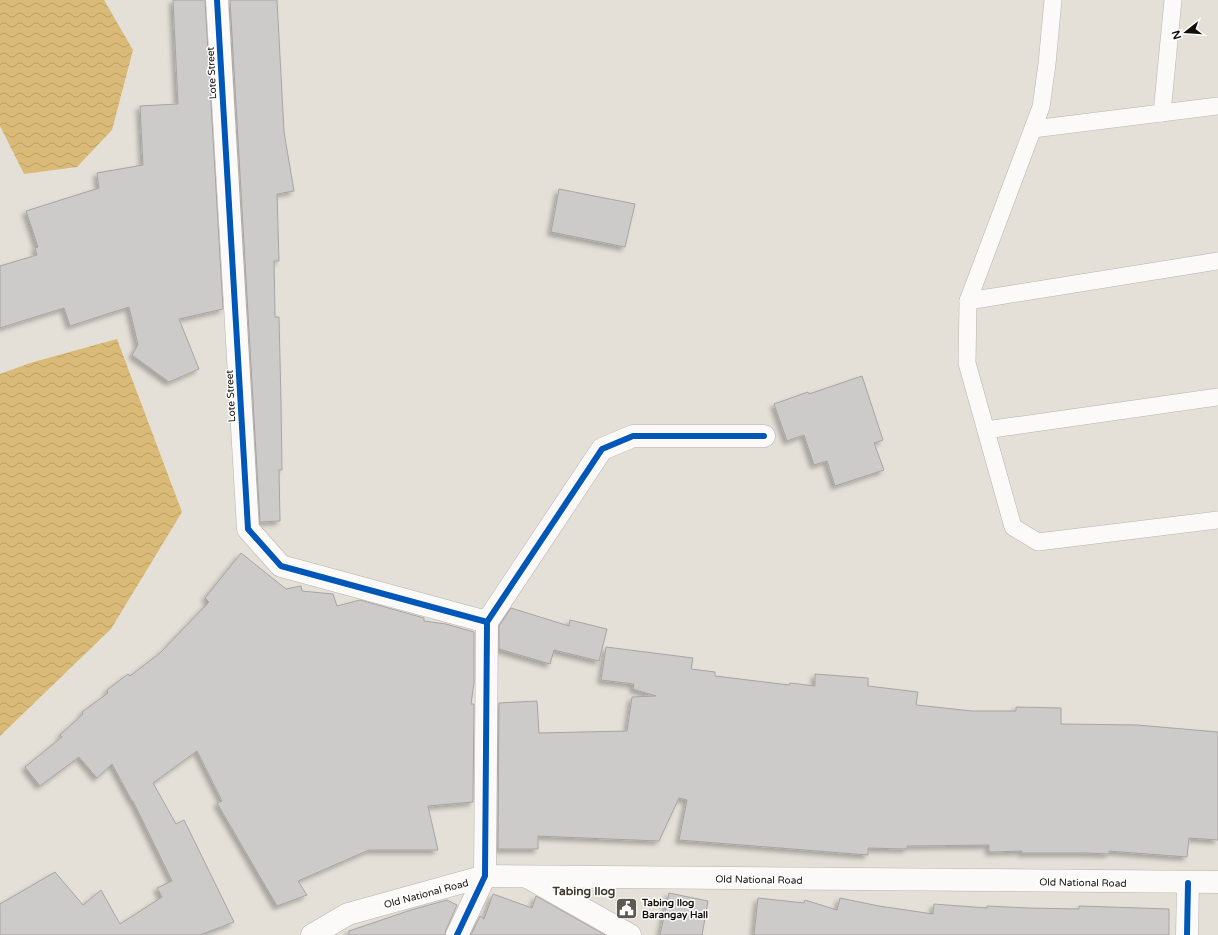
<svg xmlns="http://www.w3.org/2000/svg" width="1218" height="935" font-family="'Varela Round',sans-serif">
	<defs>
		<pattern id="water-waves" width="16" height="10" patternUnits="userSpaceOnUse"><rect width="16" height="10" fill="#daba77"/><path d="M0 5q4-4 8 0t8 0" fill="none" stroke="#ba9f66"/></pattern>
		<filter id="shadow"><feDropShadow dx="-3.5" dy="3.5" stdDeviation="2" flood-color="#0004"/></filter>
	</defs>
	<rect width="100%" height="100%" fill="#e4e0d8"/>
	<g fill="url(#water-waves)">
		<path d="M 0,0 L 104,0 L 133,50 L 112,130 L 77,167 L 24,174 L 0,126 Z"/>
		<path d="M 117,339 L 182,512 L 111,629 L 0,736 L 0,374 L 30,363 Z"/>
	</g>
	<g fill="#cdcaca" stroke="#a7a5a3" filter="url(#shadow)">
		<path d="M 173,0 L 205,0 L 223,309 L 179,319 L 199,369 L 169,382 L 132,355 L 138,345 L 129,307 L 70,326 L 64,308 L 0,328 L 0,266 L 37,255 L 35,248 L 38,247 L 26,211 L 99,188 L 97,173 L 143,165 L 140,106 L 178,104 Z"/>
		<path d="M 230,0 L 277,0 L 284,132 L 294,191 L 277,194 L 279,261 L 274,261 L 275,317 L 279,317 L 281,403 L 282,470 L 279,470 L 280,521 L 260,522 Z"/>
		<path d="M 559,189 L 635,204 L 625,247 L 551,232 Z"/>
		<path d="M 862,376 L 883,440 L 874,443 L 884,470 L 835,486 L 827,461 L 814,465 L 804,435 L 787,441 L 774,404 L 808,392 L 809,394 Z"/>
		<path d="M 241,553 L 286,589 L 301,586 L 302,591 L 333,594 L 337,606 L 360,600 L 424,618 L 424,621 L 446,624 L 474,632 L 474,683 L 471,704 L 474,704 L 473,802 L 428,806 L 438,850 L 369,850 L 298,881 L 307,895 L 277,906 L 217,803 L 222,801 L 197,751 L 153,783 L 176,824 L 184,820 L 234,922 L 200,935 L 0,935 L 0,904 L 55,872 L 83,905 L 101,890 L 120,924 L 162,897 L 157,888 L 172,881 L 133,801 L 132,801 L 112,764 L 97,778 L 79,757 L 40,786 L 25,767 L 62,737 L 60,735 L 83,714 L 82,712 L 108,693 L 107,690 L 128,674 L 130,676 L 160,653 L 209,602 L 205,598 Z"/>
		<path d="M 511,608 L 569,626 L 570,620 L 607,629 L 599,661 L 554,650 L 550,664 L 499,649 L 499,626 Z"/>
		<path d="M 606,647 L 693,658 L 691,669 L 715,672 L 715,676 L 789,685 L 790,683 L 815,686 L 815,674 L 868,678 L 868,686 L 918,692 L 916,705 L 972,711 L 1016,711 L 1016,707 L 1061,708 L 1061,724 L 1137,725 L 1218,732 L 1218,840 L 1189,838 L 1187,857 L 1109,851 L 1109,854 L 1088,853 L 1022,853 L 1022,851 L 989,852 L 989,845 L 907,846 L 907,849 L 868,848 L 868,855 L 679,840 L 687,800 L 679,798 L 659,841 L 538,836 L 538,849 L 498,849 L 499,703 L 537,701 L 539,733 L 627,731 L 632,697 L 656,696 L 633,689 L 634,684 L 601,680 Z"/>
		<path d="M 669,893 L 708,901 L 702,935 L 660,935 Z"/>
		<path d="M 493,894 L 532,908 L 536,896 L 605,935 L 471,935 L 480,916 L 484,919 Z"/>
		<path d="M 758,898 L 804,903 L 805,900 L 837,910 L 840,898 L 879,906 L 933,914 L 934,904 L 987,908 L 987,906 L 1028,908 L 1079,909 L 1079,906 L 1169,909 L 1169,935 L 754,935 Z"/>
		<path d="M 447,900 L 457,905 L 446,930 L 445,935 L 349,935 L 349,931 L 411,910 Z"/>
	</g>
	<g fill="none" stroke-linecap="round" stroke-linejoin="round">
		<defs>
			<g id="lane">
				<path d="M 1053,0 L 1047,64 L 1041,107 L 968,301 L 967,363 L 1013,527 L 1038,542 L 1218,520"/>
				<path d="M 1162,113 L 1173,0"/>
				<path d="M 1033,129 L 1218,106"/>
				<path d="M 968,301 L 1218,261"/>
				<path d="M 986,430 L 1218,397"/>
			</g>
			<g id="street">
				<path d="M 217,0 L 248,529 L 281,566 L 487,622"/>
				<path d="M 527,877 L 630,935"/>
				<path d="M 457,935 L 485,876 L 487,622 L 602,449 L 633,436 L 764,436"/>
				<path d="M 1187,935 L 1188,883"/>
			</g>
			<path id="secondary" d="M 312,935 L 348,914 L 485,876 L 1218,882"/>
		</defs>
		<use href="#lane" stroke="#b7b3ad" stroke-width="18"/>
		<use href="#street" stroke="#b7b3ad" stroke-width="23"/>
		<use href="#secondary" stroke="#b7b3ad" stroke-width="23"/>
		<use href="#lane" stroke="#fbfaf9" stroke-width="17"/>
		<use href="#street" stroke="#fbfaf9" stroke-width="22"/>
		<use href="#secondary" stroke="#fbfaf9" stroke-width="22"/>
		<defs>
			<g id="cycleway">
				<path d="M 217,0 L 248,529 L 281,566 L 487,622"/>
				<path d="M 457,935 L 485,876 L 487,622 L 602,449 L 633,436 L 764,436"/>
				<path d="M 1187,935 L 1188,883"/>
			</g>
		</defs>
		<use href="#cycleway" stroke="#fff" stroke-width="8"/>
		<use href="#cycleway" stroke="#0057b8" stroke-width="6"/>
	</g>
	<defs>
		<symbol id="civic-square" viewBox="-11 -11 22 22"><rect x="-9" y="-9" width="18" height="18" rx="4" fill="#5c5852" stroke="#fff"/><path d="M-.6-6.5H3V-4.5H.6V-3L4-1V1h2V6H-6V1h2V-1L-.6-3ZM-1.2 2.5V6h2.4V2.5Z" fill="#fff"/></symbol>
	</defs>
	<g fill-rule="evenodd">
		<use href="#civic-square" x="614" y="896" width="25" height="25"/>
	</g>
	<g text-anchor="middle" stroke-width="3" stroke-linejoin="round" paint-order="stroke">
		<g font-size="10" fill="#120f0a" stroke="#fff">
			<text transform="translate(211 73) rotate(-93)" y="4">Lote Street</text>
			<text transform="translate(230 396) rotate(-93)" y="4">Lote Street</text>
			<text transform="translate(759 879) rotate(1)" y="4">Old National Road</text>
			<text transform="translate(1083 882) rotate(1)" y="4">Old National Road</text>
			<text transform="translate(426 893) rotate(-15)" y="4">Old National Road</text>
		</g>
		<g font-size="10" font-weight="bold" fill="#120f0a" stroke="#fff" text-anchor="start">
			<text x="642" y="906">Tabing Ilog<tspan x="642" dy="12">Barangay Hall</tspan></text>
		</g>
		<g font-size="12" font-weight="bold" fill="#403a2d" stroke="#fff">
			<text x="584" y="895">Tabing Ilog</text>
		</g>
	</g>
	<g transform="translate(1186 32) rotate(253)" stroke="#ffffff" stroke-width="3" paint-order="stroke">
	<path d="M0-3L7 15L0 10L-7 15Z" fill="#120f0a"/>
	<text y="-6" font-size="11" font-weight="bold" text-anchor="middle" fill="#120f0a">N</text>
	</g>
</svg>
